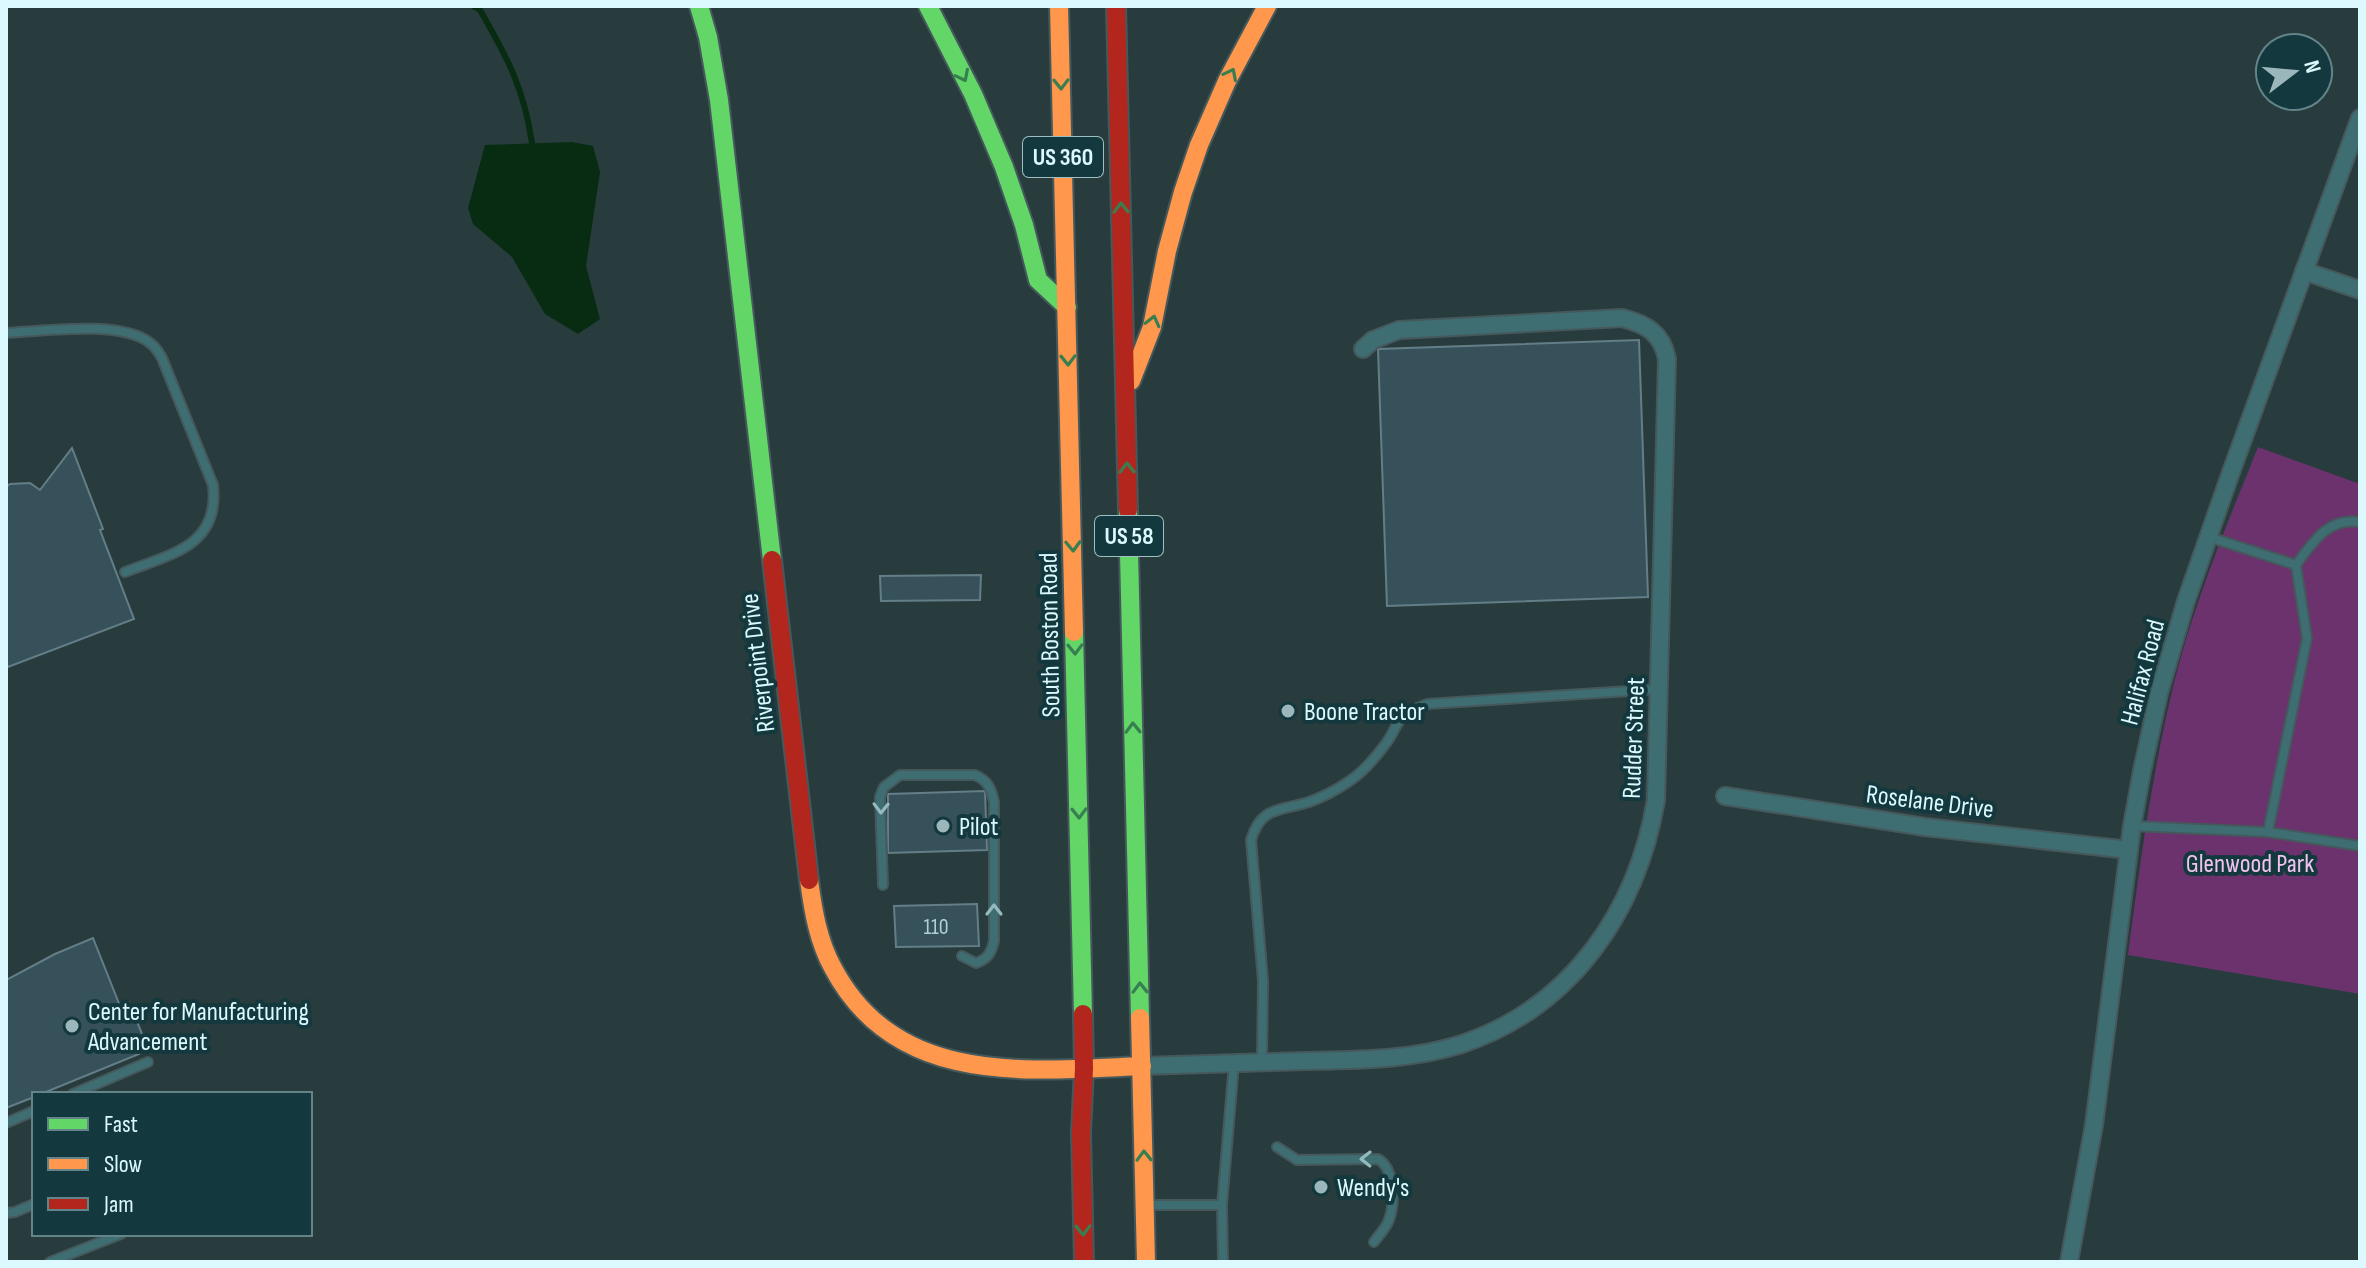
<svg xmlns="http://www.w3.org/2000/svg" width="2366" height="1268" font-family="'Sofia Sans Condensed',sans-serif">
	<rect width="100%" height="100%" fill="#283c3e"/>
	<path fill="#6b326d" d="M 2258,447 L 2360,484 L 2360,994 L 2128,955 C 2140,864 2152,773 2174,683 C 2194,603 2227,524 2258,447 Z"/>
	<path fill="#072c12" d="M 572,142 L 593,146 L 600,172 L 586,266 L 600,319 L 578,334 L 545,314 L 512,257 L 473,224 L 468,208 L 485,145 Z"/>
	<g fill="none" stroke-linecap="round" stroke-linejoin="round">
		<path stroke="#072c12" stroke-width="6" d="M 473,6 L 480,10 C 507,57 524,88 532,143"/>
	</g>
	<g fill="#365159" stroke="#637e87" stroke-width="2">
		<path d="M 1639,340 L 1648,597 L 1387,606 L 1378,349 Z"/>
		<path d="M 72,448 L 103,529 L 100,530 L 134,619 L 8,667 L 6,662 L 6,487 L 10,484 L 30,483 L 40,490 Z"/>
		<path d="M 981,575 L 980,600 L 881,601 L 880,576 Z"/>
		<path d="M 985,791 L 987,850 L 888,853 L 888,794 Z"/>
		<path d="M 977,904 L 979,946 L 896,947 L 894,906 Z"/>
		<path d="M 93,938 L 120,1006 L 129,1002 L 147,1046 L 137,1050 L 139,1054 L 41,1094 L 34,1094 L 34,1097 L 6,1108 L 6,980 L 55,954 Z"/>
	</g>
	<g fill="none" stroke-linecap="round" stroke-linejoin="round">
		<defs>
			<g id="lane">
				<path d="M 6,333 C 43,331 122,320 150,343 C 155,346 159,353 162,358 L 213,485 C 220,546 171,554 125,572"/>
				<path d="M 2296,565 C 2313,542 2328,517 2360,522"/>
				<path d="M 2132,826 L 2268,832 L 2307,638 L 2296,565 L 2209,537"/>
				<path d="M 2268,832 L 2360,846"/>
				<path d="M 883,885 L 880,797 L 884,787 L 900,775 L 975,775 C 988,781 991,788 994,802 L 994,941 C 991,953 988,959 976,963 L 962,956"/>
				<path d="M 1262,1062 L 1263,981 L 1251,840 C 1261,806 1280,811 1309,802 C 1323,797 1335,791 1348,782 C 1364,772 1376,757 1387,742 C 1392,735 1395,727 1400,720 C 1407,712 1417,708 1427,704 L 1660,689"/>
				<path d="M 73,1094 L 148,1062"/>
				<path d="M 6,1123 L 34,1111"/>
				<path d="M 1277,1147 L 1297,1160 L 1378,1159 C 1395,1169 1395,1203 1389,1220 C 1386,1228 1379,1235 1374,1242"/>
				<path d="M 1152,1205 L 1222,1205 L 1223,1262"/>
				<path d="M 1222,1205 L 1234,1063"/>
				<path d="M 6,1213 L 15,1212 L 34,1204"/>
				<path d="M 50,1262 L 121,1234"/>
			</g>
			<g id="street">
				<path d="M 2304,271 L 2360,290"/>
				<path d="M 1725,796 L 1925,827 L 2129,850"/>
				<path d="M 1142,1066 C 1196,1064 1251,1063 1306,1061 C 1358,1060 1412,1060 1462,1044 C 1572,1007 1637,911 1656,800 L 1667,359 C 1662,333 1646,324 1622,318 L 1399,330 L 1373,340 L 1363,349"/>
				<path d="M 2069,1262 L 2094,1125 L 2132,826 L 2142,771 L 2159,693 L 2186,601 L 2230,475 L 2360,118"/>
			</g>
			<g id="fast">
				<path d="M 699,6 L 708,37 L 719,100 L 772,560"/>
				<path d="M 928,6 L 973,94 L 1004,167 L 1024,225 L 1038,280 L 1067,307"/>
				<path d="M 1128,510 L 1140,1018"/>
				<path d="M 1074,632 L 1083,1014"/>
			</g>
			<g id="slow">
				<path d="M 1059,6 L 1074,632"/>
				<path d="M 1131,381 L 1152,327 L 1167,251 L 1183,192 L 1199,145 L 1227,81 L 1267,6"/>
				<path d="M 809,880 C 813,910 818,941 833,968 C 896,1087 1027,1071 1142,1066"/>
				<path d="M 1140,1018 L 1146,1262"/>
			</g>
			<g id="jam">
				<path d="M 1116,6 L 1128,510"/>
				<path d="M 772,560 L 809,880"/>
				<path d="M 1083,1014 L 1084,1068 L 1081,1133 L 1084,1262"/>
			</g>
		</defs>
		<use href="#lane" stroke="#45595c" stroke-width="12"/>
		<use href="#street" stroke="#45595c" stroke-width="20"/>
		<use href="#fast" stroke="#45595c" stroke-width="22"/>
		<use href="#slow" stroke="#45595c" stroke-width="22"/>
		<use href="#jam" stroke="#45595c" stroke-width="22"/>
		<use href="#lane" stroke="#3e6d72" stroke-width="8"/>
		<use href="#street" stroke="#3e6d72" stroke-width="16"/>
		<use href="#fast" stroke="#63d668" stroke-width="18"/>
		<use href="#slow" stroke="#ff974d" stroke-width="18"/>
		<use href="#jam" stroke="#b3261e" stroke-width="18"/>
	</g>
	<defs><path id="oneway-chevron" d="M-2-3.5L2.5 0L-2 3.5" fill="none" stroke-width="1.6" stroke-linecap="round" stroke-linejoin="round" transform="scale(2)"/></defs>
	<g stroke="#377f50">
		<use href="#oneway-chevron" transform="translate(1231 74) rotate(-63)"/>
		<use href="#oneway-chevron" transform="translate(963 76) rotate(63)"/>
		<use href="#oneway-chevron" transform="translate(1061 84) rotate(89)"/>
		<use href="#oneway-chevron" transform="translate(1121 208) rotate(-91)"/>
		<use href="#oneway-chevron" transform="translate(1153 321) rotate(-76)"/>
		<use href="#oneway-chevron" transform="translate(1068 360) rotate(89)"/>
		<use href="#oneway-chevron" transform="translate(1127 468) rotate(-91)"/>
		<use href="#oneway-chevron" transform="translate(1073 546) rotate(88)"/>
		<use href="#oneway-chevron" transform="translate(1075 649) rotate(89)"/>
		<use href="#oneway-chevron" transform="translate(1133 728) rotate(-91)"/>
		<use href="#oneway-chevron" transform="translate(1079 813) rotate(89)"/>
		<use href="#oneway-chevron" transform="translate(1140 988) rotate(-91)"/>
		<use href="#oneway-chevron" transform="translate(1144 1156) rotate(-91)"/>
		<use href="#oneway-chevron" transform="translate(1083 1230) rotate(89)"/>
	</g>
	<g stroke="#94babf">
		<use href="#oneway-chevron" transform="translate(881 808) rotate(91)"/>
		<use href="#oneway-chevron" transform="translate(994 910) rotate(-90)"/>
		<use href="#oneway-chevron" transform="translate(1366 1159) rotate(-179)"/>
	</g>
	<g fill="#9cb7bb" stroke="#13383d" stroke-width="3">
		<circle cx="1288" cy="711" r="8"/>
		<circle cx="943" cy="826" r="8"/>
		<circle cx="72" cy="1026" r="8"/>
		<circle cx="1321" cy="1187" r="8"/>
	</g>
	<g text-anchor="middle" stroke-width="8" stroke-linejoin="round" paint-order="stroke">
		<g font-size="22" fill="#b2cfd5">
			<text x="936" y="934">110</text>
		</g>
		<g fill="#13383d" stroke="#9fbfc4" stroke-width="2">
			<rect x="1023" y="137" width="80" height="40" rx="6"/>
			<rect x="1095" y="516" width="68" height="40" rx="6"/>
		</g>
		<g font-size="24" font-weight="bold" fill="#dbf9fe">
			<text x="1063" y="165">US 360</text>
			<text x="1129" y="544">US 58</text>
		</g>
		<g font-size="26" fill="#dbf9fe" stroke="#13383d">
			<text transform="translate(1049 635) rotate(-91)" y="9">South Boston Road</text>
			<text transform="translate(757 663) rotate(-97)" y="9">Riverpoint Drive</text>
			<text transform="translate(2142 672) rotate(-75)" y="9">Halifax Road</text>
			<text transform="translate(1633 738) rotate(-88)" y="9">Rudder Street</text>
			<text transform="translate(1930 801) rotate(7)" y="9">Roselane Drive</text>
		</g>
		<g font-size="26" fill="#dbf9fe" stroke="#13383d" text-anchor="start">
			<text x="1304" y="720">Boone Tractor</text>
			<text x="959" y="835">Pilot</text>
			<text x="88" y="1020">Center for Manufacturing<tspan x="88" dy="30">Advancement</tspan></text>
			<text x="1337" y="1196">Wendy's</text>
		</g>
		<g font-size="26" fill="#f2c3ef" stroke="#13383d">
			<text x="2250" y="872">Glenwood Park</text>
		</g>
	</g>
	<rect width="2366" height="1268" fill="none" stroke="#dbf9fe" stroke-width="16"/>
	<rect x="32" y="1092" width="280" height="144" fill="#13383d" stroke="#63858a" stroke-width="2"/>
	<rect x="48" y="1118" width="40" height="12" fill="#63d668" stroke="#63858a" stroke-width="2"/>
	<text x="104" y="1132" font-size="24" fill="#dbf9fe">Fast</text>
	<rect x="48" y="1158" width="40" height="12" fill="#ff974d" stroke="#63858a" stroke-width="2"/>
	<text x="104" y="1172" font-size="24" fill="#dbf9fe">Slow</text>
	<rect x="48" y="1198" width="40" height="12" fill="#b3261e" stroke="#63858a" stroke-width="2"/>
	<text x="104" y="1212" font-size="24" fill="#dbf9fe">Jam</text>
	<g transform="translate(2294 72) rotate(74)"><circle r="38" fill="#13383d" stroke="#63858a" stroke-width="2"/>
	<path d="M0-6L14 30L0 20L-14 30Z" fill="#9cb7bb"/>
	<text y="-12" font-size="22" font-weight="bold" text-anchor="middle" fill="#dbf9fe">N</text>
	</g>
</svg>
